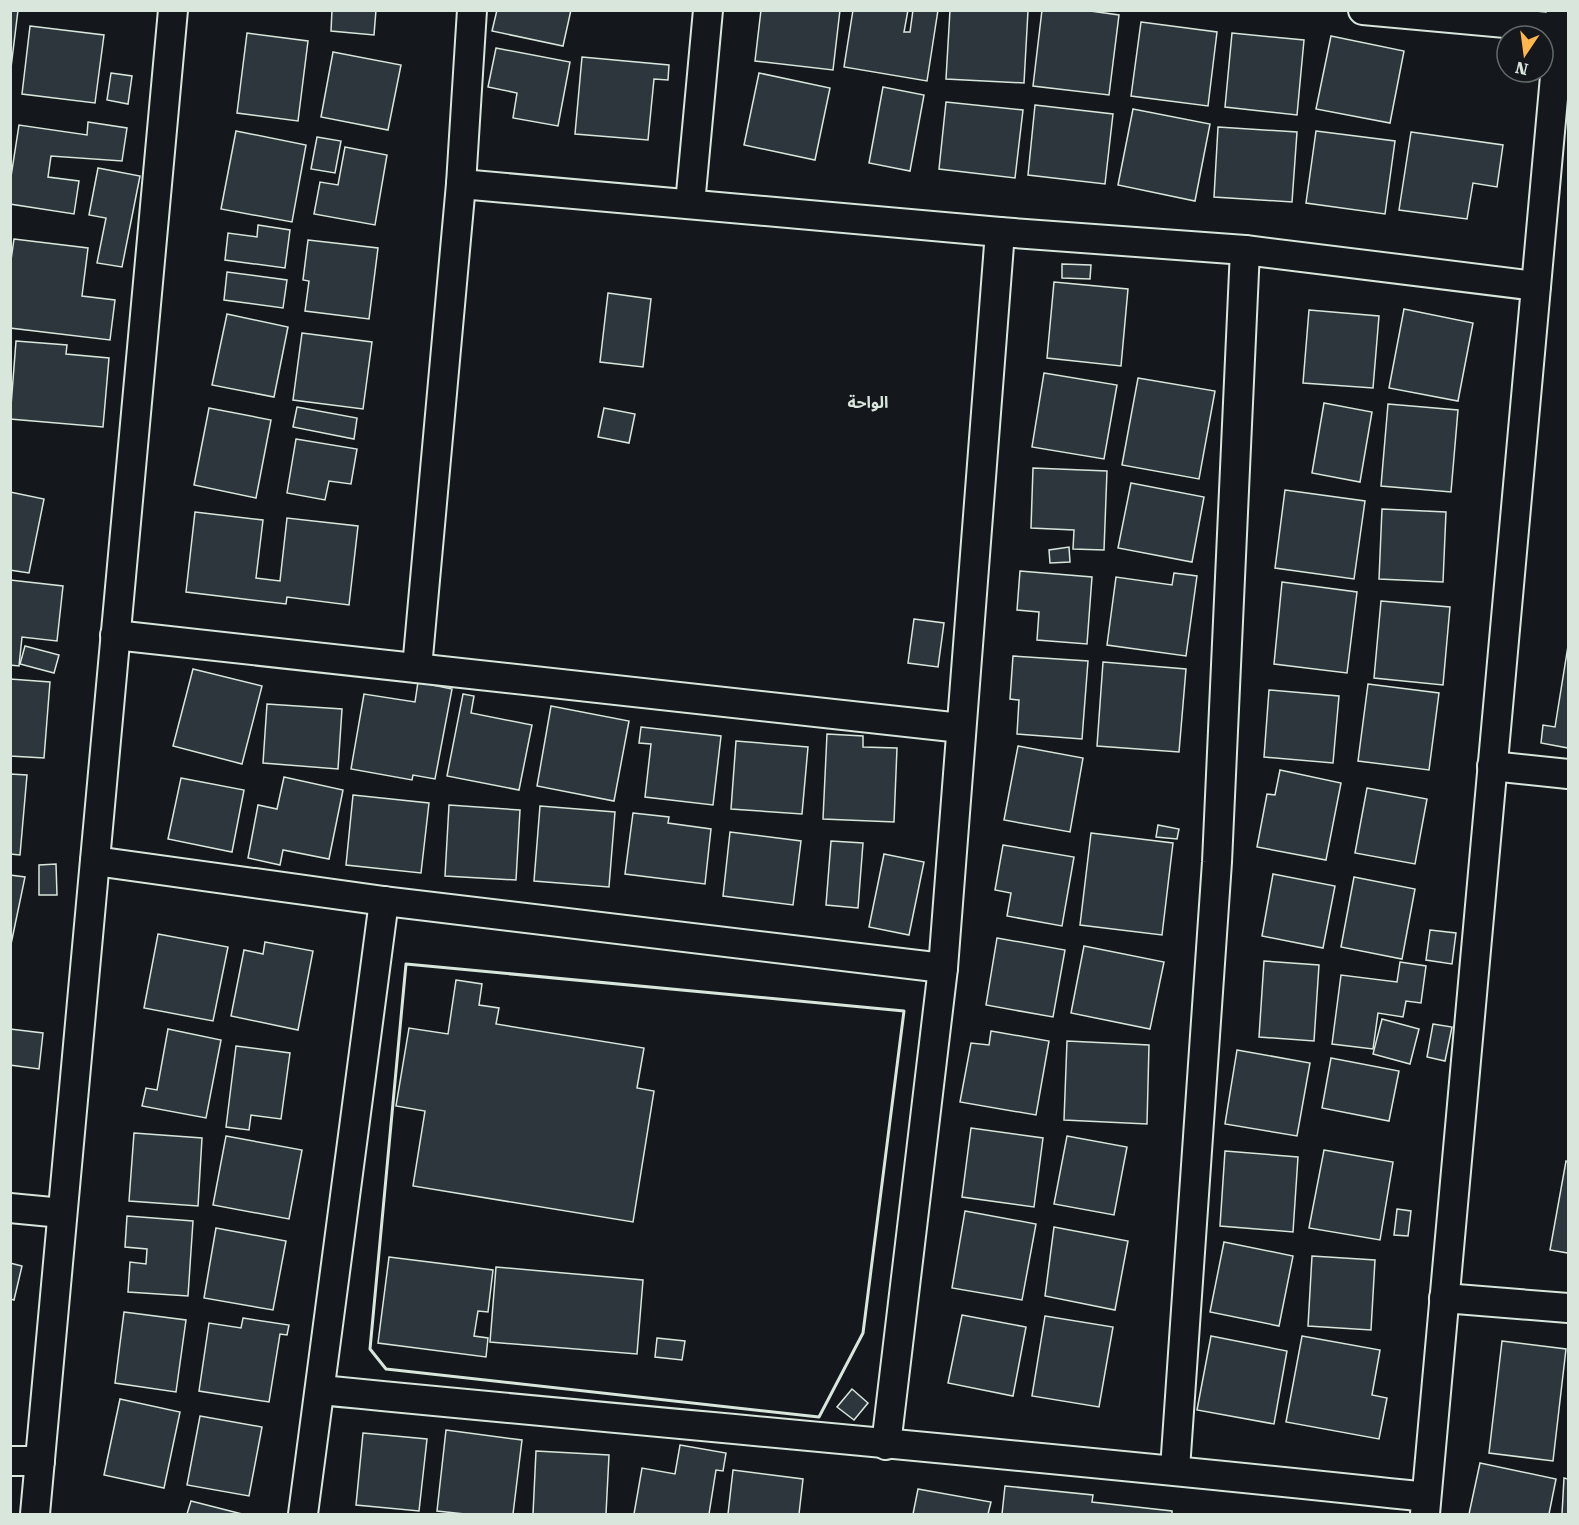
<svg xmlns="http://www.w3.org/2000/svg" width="1579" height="1525" font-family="'Roboto Serif','Noto Sans Arabic',serif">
	<rect width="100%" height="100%" fill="#14181c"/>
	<g fill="#2c363c" stroke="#d8e6dc" stroke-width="1.5">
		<path d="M 10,10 L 18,10 L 10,76 Z"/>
		<path d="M 332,10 L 376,10 L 374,35 L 331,31 Z"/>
		<path d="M 497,10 L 571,10 L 563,46 L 492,31 Z"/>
		<path d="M 761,10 L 840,10 L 833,70 L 755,61 Z"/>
		<path d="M 853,10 L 908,10 L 904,32 L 910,32 L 913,10 L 938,10 L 927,81 L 844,67 Z"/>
		<path d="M 950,10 L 1028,11 L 1024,83 L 946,79 Z"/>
		<path d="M 1042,10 L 1083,10 L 1119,15 L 1109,95 L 1033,86 Z"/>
		<path d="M 1141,22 L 1217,32 L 1208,106 L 1131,96 Z"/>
		<path d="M 30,26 L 104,35 L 95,103 L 22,94 Z"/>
		<path d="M 247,33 L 308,41 L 298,121 L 237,113 Z"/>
		<path d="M 1232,33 L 1304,40 L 1297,115 L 1225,107 Z"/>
		<path d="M 1331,36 L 1404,51 L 1390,123 L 1316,109 Z"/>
		<path d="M 496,48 L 570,62 L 558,126 L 513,118 L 517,93 L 488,87 Z"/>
		<path d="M 333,52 L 401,65 L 388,130 L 321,117 Z"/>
		<path d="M 582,57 L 669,65 L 668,80 L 654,79 L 648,140 L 575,134 Z"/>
		<path d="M 111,73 L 132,76 L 128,104 L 107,100 Z"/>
		<path d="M 759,73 L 830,88 L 815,160 L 744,145 Z"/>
		<path d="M 883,87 L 924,95 L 910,171 L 869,163 Z"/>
		<path d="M 946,102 L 1023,110 L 1015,178 L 939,169 Z"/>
		<path d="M 1035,105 L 1113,114 L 1105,184 L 1028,175 Z"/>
		<path d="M 1133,109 L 1210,124 L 1195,201 L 1118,185 Z"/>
		<path d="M 88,122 L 127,128 L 122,161 L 51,156 L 48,177 L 79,181 L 74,214 L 10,204 L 10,183 L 19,125 L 87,135 Z"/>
		<path d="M 1218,127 L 1297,132 L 1292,202 L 1214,197 Z"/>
		<path d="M 236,131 L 306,145 L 292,222 L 221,209 Z"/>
		<path d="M 1316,131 L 1395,141 L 1385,214 L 1306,203 Z"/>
		<path d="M 1411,132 L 1503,145 L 1497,187 L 1473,183 L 1467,219 L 1399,210 Z"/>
		<path d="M 317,137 L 341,141 L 335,173 L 311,169 Z"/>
		<path d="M 345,147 L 387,155 L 375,225 L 314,214 L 320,182 L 338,185 Z"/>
		<path d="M 98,168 L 140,176 L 122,267 L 97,263 L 106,218 L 89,215 Z"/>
		<path d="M 258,225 L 290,230 L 285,268 L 225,260 L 228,233 L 257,237 Z"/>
		<path d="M 14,239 L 88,248 L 82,296 L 115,300 L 110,340 L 10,328 L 10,267 Z"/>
		<path d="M 308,240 L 378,248 L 369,319 L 305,311 L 309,281 L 303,280 Z"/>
		<path d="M 1062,264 L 1091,265 L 1090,279 L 1062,278 Z"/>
		<path d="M 227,272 L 287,280 L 283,308 L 224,300 Z"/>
		<path d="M 1054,282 L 1128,289 L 1121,366 L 1047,358 Z"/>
		<path d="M 608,293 L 651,299 L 643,367 L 600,362 Z"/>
		<path d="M 1404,309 L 1473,323 L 1458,401 L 1389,388 Z"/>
		<path d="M 1309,310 L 1379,316 L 1373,388 L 1303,383 Z"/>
		<path d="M 227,314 L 288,327 L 274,397 L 212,385 Z"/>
		<path d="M 302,333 L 372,342 L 363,409 L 293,400 Z"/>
		<path d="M 16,341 L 67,345 L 66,354 L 109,358 L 103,427 L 10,419 Z"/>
		<path d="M 1044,373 L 1117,385 L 1104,459 L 1032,447 Z"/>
		<path d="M 1138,378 L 1215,391 L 1199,479 L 1122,465 Z"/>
		<path d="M 1324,403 L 1372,412 L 1360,482 L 1312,473 Z"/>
		<path d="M 1388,404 L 1458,410 L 1451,492 L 1381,486 Z"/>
		<path d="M 297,407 L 357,418 L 354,439 L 293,427 Z"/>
		<path d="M 209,408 L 271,420 L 256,498 L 194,485 Z"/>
		<path d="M 604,408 L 635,414 L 629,443 L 598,437 Z"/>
		<path d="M 296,439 L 357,449 L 351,484 L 329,481 L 325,500 L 287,493 Z"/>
		<path d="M 1033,468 L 1107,471 L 1104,550 L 1073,549 L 1074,530 L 1031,528 Z"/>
		<path d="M 1131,483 L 1204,497 L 1192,562 L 1118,548 Z"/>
		<path d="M 1285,490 L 1365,501 L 1354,579 L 1275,568 Z"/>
		<path d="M 10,492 L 44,499 L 29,573 L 10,570 Z"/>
		<path d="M 1382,509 L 1446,512 L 1443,582 L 1379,579 Z"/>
		<path d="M 195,512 L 263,520 L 256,578 L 280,581 L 287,518 L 358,526 L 349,605 L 287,597 L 286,604 L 186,592 Z"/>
		<path d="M 1069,547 L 1070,562 L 1050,563 L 1049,550 Z"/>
		<path d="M 1020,571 L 1092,577 L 1087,644 L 1037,640 L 1039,612 L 1017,610 Z"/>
		<path d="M 1174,573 L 1197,576 L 1186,656 L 1107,645 L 1116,577 L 1172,585 Z"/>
		<path d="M 10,580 L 63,586 L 57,641 L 22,637 L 19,666 L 10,665 Z"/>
		<path d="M 1282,582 L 1357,592 L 1347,673 L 1274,664 Z"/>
		<path d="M 1381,601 L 1450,607 L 1443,685 L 1374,678 Z"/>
		<path d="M 914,619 L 944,623 L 938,667 L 908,663 Z"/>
		<path d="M 25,646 L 59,655 L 54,673 L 20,664 Z"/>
		<path d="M 1568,646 L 1568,748 L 1541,743 L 1543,725 L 1555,727 Z"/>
		<path d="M 1013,656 L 1088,661 L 1082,739 L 1017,734 L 1019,700 L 1010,699 Z"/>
		<path d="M 1103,662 L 1186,669 L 1179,752 L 1097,746 Z"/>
		<path d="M 193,669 L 262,686 L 242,764 L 173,746 Z"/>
		<path d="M 10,679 L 50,682 L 44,758 L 10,756 Z"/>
		<path d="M 418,682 L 452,689 L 435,779 L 413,775 L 412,780 L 351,769 L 364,694 L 415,702 Z"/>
		<path d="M 1368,684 L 1439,693 L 1429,770 L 1358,761 Z"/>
		<path d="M 1269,690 L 1339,696 L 1333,763 L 1264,757 Z"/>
		<path d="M 463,694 L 474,696 L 471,713 L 532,725 L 519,790 L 447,776 Z"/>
		<path d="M 267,704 L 342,709 L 338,769 L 263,763 Z"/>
		<path d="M 551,706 L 629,721 L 614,801 L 537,786 Z"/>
		<path d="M 641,727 L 721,736 L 713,805 L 645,797 L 651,744 L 639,743 Z"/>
		<path d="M 827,734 L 863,736 L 863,747 L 897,748 L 894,822 L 823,819 Z"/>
		<path d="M 736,741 L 808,747 L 802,814 L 731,809 Z"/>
		<path d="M 1018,746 L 1083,758 L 1070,832 L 1004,820 Z"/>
		<path d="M 1280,770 L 1341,783 L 1326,860 L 1257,847 L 1267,794 L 1275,795 Z"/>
		<path d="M 10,774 L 27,775 L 20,855 L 10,854 Z"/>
		<path d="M 284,777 L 343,790 L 329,859 L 283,850 L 280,865 L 248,858 L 258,805 L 277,809 Z"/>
		<path d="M 181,778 L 244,790 L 232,852 L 168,839 Z"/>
		<path d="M 1367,788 L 1427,799 L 1415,864 L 1355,853 Z"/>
		<path d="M 353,795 L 429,803 L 421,873 L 346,865 Z"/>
		<path d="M 449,805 L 520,810 L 516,880 L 445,876 Z"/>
		<path d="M 540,806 L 615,812 L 609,887 L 534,881 Z"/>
		<path d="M 633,813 L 669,817 L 668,823 L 711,829 L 705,884 L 625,874 Z"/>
		<path d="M 1158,825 L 1179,829 L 1177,839 L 1156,837 Z"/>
		<path d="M 730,832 L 801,841 L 793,905 L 723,896 Z"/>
		<path d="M 1091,833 L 1173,843 L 1162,935 L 1080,925 Z"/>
		<path d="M 831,841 L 863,843 L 858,908 L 826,905 Z"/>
		<path d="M 1003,845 L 1074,857 L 1062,926 L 1007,916 L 1011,893 L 995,890 Z"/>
		<path d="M 884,854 L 924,862 L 909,935 L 869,927 Z"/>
		<path d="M 56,864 L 57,895 L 39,895 L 39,865 Z"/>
		<path d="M 1273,874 L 1335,886 L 1323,948 L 1262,936 Z"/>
		<path d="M 10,875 L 25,877 L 10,949 Z"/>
		<path d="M 1354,877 L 1415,889 L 1402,959 L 1341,947 Z"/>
		<path d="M 1430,930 L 1456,933 L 1452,964 L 1426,960 Z"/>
		<path d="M 158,934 L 228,947 L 213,1021 L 144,1008 Z"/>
		<path d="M 997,938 L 1065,950 L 1053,1017 L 986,1005 Z"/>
		<path d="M 265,942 L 313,951 L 298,1030 L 231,1016 L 244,950 L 263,954 Z"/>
		<path d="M 1084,946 L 1164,962 L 1150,1029 L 1071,1013 Z"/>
		<path d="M 1264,961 L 1319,965 L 1314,1041 L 1259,1037 Z"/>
		<path d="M 1400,962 L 1426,966 L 1421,1003 L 1406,1001 L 1403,1017 L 1378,1013 L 1373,1049 L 1332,1044 L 1341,975 L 1397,982 Z"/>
		<path d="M 456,980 L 482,984 L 479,1005 L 499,1008 L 496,1024 L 644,1048 L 637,1088 L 654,1091 L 633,1222 L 413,1186 L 425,1111 L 396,1106 L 409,1028 L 448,1034 Z"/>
		<path d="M 1382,1019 L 1419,1029 L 1410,1064 L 1373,1054 Z"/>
		<path d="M 1433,1024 L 1452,1027 L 1445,1061 L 1427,1057 Z"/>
		<path d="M 10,1029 L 43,1033 L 39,1069 L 10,1065 Z"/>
		<path d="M 168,1029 L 221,1040 L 206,1118 L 142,1106 L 146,1088 L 157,1090 Z"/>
		<path d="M 991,1031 L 1049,1041 L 1036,1115 L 960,1102 L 971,1043 L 989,1045 Z"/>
		<path d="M 1067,1041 L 1149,1045 L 1147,1124 L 1064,1120 Z"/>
		<path d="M 236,1046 L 290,1053 L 281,1119 L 251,1115 L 249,1130 L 226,1127 Z"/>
		<path d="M 1237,1050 L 1310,1063 L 1297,1136 L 1225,1124 Z"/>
		<path d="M 1331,1058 L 1399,1071 L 1389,1121 L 1322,1108 Z"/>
		<path d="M 971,1128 L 1043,1138 L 1034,1207 L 962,1197 Z"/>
		<path d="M 134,1133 L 202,1138 L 198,1206 L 129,1201 Z"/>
		<path d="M 226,1136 L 302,1150 L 289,1219 L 213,1205 Z"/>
		<path d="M 1067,1136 L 1127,1147 L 1114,1215 L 1054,1204 Z"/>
		<path d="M 1324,1150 L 1393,1162 L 1380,1240 L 1309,1228 Z"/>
		<path d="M 1225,1151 L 1298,1157 L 1293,1232 L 1220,1226 Z"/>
		<path d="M 1566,1161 L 1568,1162 L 1568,1253 L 1550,1250 Z"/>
		<path d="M 1397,1209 L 1411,1211 L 1408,1236 L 1394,1235 Z"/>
		<path d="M 965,1211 L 1036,1224 L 1022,1300 L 952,1288 Z"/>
		<path d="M 127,1216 L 193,1221 L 188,1296 L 128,1292 L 130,1262 L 146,1264 L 147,1249 L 125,1247 Z"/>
		<path d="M 1054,1227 L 1128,1241 L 1115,1310 L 1045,1296 Z"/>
		<path d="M 216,1228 L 286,1241 L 273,1310 L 204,1298 Z"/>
		<path d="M 1224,1242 L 1293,1256 L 1279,1326 L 1210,1312 Z"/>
		<path d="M 1312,1256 L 1375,1260 L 1371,1330 L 1308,1326 Z"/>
		<path d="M 389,1257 L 493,1270 L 488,1312 L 478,1311 L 474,1336 L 488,1338 L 486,1357 L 378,1343 Z"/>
		<path d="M 10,1263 L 22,1266 L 14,1300 L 10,1299 Z"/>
		<path d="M 496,1267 L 643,1280 L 637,1354 L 490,1342 Z"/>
		<path d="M 124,1312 L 186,1320 L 176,1392 L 115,1383 Z"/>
		<path d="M 962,1315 L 1026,1327 L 1013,1396 L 948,1383 Z"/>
		<path d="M 1045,1316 L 1113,1327 L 1099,1407 L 1032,1396 Z"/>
		<path d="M 243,1318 L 289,1325 L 287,1335 L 280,1334 L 269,1402 L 199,1391 L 209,1323 L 241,1328 Z"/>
		<path d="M 1211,1336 L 1287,1351 L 1274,1424 L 1197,1410 Z"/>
		<path d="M 1302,1336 L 1380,1350 L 1372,1395 L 1387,1398 L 1379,1439 L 1286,1422 Z"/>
		<path d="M 657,1338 L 685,1341 L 682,1360 L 655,1357 Z"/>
		<path d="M 1502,1341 L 1566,1349 L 1553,1461 L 1489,1453 Z"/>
		<path d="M 852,1389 L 868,1403 L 854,1420 L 837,1407 Z"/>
		<path d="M 120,1399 L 180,1412 L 164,1488 L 104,1475 Z"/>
		<path d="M 200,1416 L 262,1427 L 249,1496 L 187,1485 Z"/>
		<path d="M 446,1430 L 522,1440 L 513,1514 L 465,1514 L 437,1511 Z"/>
		<path d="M 363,1433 L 427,1439 L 419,1511 L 356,1505 Z"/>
		<path d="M 680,1445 L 726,1453 L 723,1471 L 716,1470 L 709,1514 L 634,1514 L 642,1468 L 675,1474 Z"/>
		<path d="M 536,1451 L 609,1455 L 606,1514 L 533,1514 Z"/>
		<path d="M 1480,1463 L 1556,1479 L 1549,1514 L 1469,1514 Z"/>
		<path d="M 733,1470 L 803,1479 L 799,1514 L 728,1514 Z"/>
		<path d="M 1564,1478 L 1568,1479 L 1568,1514 L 1562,1514 Z"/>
		<path d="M 1005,1486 L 1093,1495 L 1092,1502 L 1172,1511 L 1172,1514 L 1002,1514 Z"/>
		<path d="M 918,1489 L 991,1502 L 988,1514 L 913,1514 Z"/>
		<path d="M 191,1501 L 242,1514 L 187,1514 Z"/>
	</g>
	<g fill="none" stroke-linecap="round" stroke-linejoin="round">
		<defs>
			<g id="minor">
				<path d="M 1363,10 L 1559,28"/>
				<path d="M 461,184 L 1000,232 L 1245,250 L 1536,286"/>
				<path d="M 690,204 L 708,10"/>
				<path d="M 115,635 L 961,728"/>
				<path d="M 417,668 L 461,184 L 472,10"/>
				<path d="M 1492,766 L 1568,774"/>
				<path d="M 95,861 L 384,901 L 943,968"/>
				<path d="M 10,1208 L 62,1213"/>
				<path d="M 1444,1298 L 1568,1308"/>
				<path d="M 320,1390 C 689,1426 1058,1457 1426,1497"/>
				<path d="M 886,1445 L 943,968 L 1000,232"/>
				<path d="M 10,1461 L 40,1461"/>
				<path d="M 1175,1469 L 1217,862 L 1245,250"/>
				<path d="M 35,1514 L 173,10"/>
				<path d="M 303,1514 L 384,901"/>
				<path d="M 1425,1514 L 1561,10"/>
			</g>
		</defs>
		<use href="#minor" stroke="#d8e6dc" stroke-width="32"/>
		<use href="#minor" stroke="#14181c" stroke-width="28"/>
		<path stroke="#d8e6dc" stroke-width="3" d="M 406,964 L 904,1011 L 863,1333 L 819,1417 L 386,1369 L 370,1349 Z"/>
	</g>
	<g text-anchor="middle" stroke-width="4.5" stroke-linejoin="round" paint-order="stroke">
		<g font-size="16" font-weight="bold" fill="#d8e6dc" stroke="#14181c">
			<text x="868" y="408">الواحة</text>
		</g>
	</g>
	<rect width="1579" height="1525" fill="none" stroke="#d8e6dc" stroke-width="24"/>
	<g transform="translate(1525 54) rotate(193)"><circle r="28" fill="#14181c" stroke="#626a69" stroke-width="1.5"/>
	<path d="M0-4.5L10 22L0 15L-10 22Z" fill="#ffb74d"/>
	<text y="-9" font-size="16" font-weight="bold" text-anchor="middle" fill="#d8e6dc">N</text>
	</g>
</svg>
